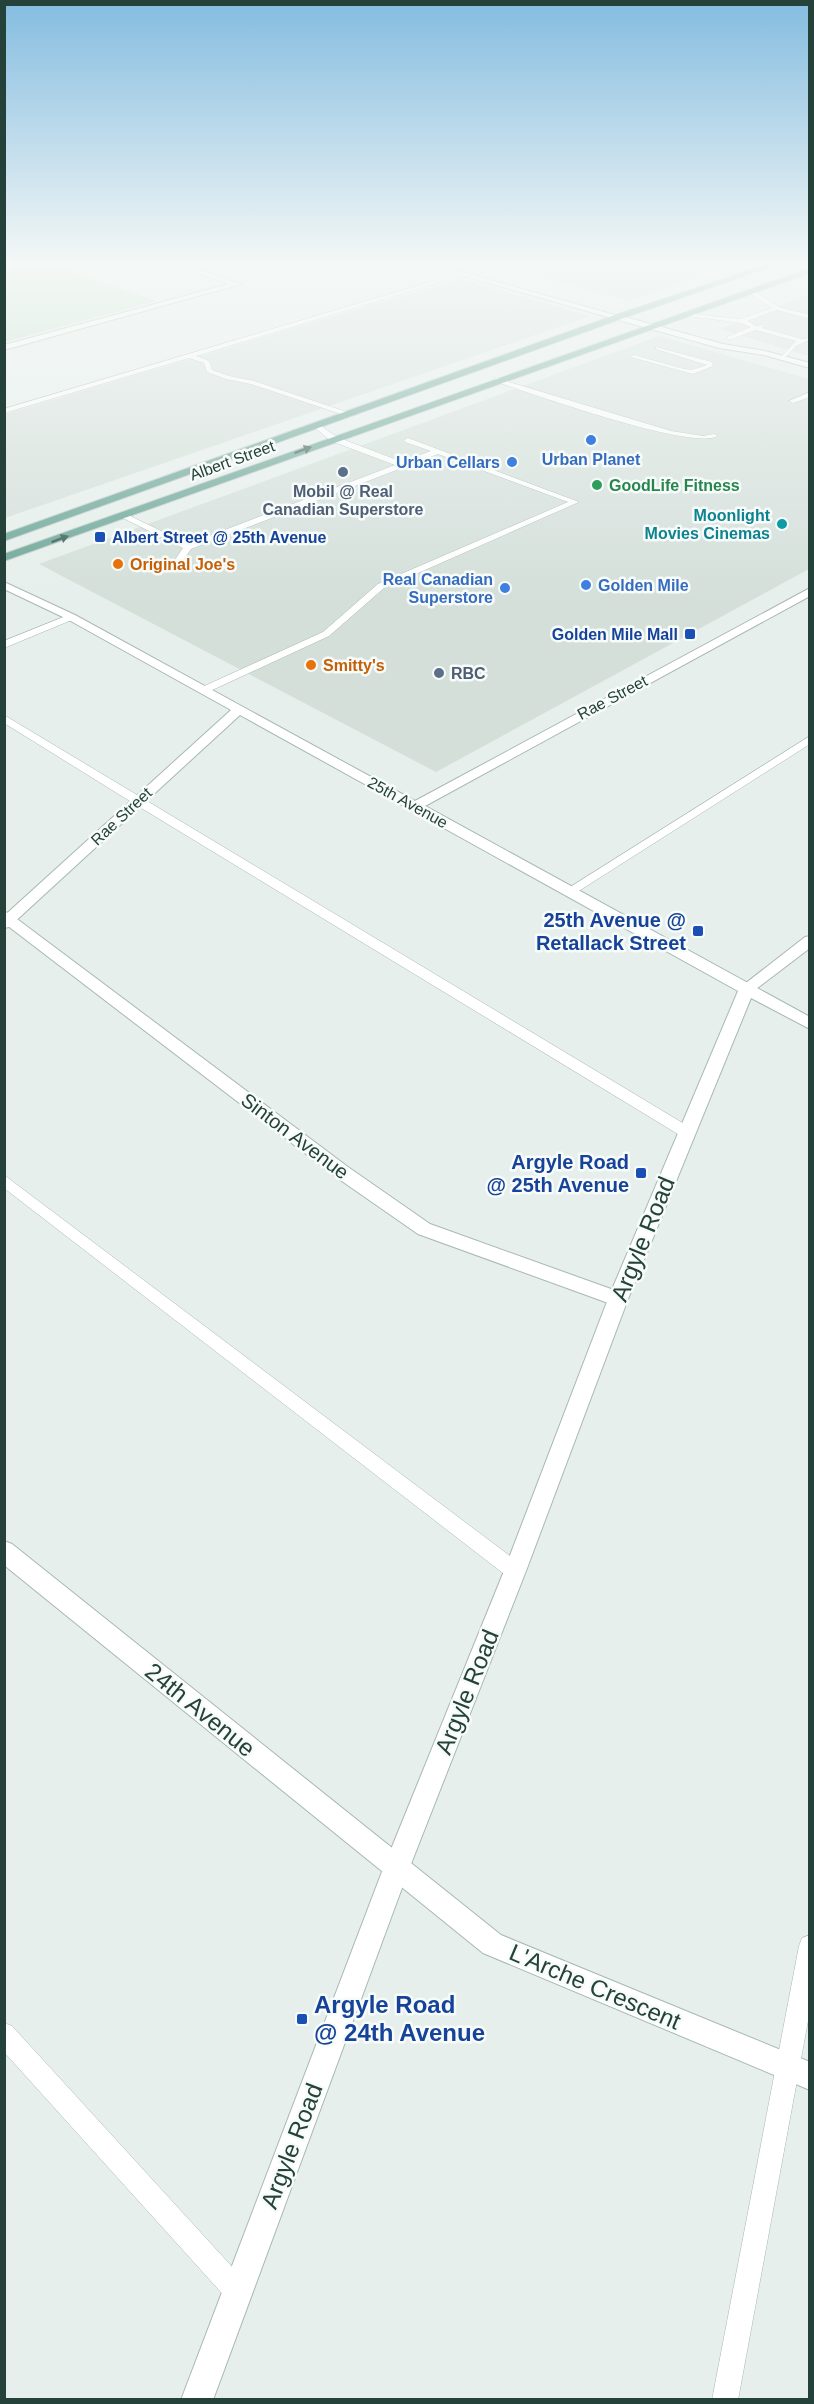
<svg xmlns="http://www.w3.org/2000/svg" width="814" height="2404" font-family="Helvetica,sans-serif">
	<rect width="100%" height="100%" fill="#e6efeb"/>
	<g fill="#d4dfda">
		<path d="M 487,262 L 741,262 L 628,301 Z"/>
		<path d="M 460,279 L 590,316 L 5,518 L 5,414 Z"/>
		<path d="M 809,295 L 809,356 L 719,329 Z"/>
		<path d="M 659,336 L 809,379 L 809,569 L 436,772 L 39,564 Z"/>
	</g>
	<path fill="#bfe0c8" d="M 5,262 L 44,262 L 156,301 L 5,342 Z"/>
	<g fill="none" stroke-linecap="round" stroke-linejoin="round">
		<defs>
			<g id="service">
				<path d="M 480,262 L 470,266 L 467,264 Z"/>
				<path d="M 461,273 L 466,274 L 196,356 L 209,361 L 212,370 L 229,376 L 254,381 L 350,413 L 350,417 L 251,384 L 226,379 L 207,372 L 204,363 L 189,358 L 4,413 L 4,409 Z"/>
				<path d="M 748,290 L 752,290 L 779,307 L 810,315 L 810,319 L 777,310 L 747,321 L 756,326 L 763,325 L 762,328 L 802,339 L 809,338 L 809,340 L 796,346 L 783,360 L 781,357 L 796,341 L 756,330 L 729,340 L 727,337 L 751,327 L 741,323 L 681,315 L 684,313 L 740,319 L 772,308 L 748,292 Z"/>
				<path d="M 656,347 L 712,362 L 713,366 L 693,374 L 631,357 L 634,355 L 684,369 L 692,370 L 707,365 L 656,349 Z"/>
				<path d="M 496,378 L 671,431 L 703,436 L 714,434 L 718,436 C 692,451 530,393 494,381 Z"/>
				<path d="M 810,392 L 810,397 L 793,403 L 789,401 Z"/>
				<path d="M 317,423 L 337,437 L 402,462 L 431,451 L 405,442 L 404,440 L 408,438 L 579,502 L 384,588 L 329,636 L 208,692 L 200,692 L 200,688 L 323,632 L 378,584 L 568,502 L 438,454 L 191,549 L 178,568 L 170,571 L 166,568 L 172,564 L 183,548 L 119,516 L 126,514 L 188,544 L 395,465 L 331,441 L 314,427 Z"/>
				<path d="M 71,614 L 76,617 L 74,619 L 4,648 L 4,641 Z"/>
				<path d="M 4,715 L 691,1128 L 693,1132 L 691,1136 L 681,1136 L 133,803 L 4,723 Z"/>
				<path d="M 810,736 L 810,744 L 574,894 L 566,894 L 564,891 Z"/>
				<path d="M 4,1175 L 522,1565 L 524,1571 L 522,1577 L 515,1580 L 508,1577 L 4,1188 Z"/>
				<path d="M 810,1935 L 810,2010 L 738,2400 L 712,2400 L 799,1946 L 802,1938 Z"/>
				<path d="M 4,2023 L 12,2026 L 246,2282 L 250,2291 L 246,2300 L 237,2304 L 228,2300 L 4,2052 Z"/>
			</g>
			<g id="minor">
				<path d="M 165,262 L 175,262 L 241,284 L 4,350 L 4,345 L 229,284 Z"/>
				<path d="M 4,912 L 9,913 L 348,1167 L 430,1224 L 625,1294 L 628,1299 L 625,1304 L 618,1307 L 611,1304 L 418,1234 L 336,1177 L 4,923 Z"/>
				<path d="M 810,936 L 810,948 L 752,992 L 742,992 L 739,989 L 742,986 L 805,937 Z"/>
				<path d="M 4,1541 L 12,1544 L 501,1935 L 810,2062 L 810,2090 L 483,1953 L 4,1565 Z"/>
			</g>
			<g id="tertiary">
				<path d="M 415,262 L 426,262 L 622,317 L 615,319 Z"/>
				<path d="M 4,582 L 75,615 L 415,801 L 810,588 L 810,596 L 425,806 L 810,1017 L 810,1029 L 751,998 L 628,1299 L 526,1571 L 409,1869 L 213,2400 L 181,2400 L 383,1869 L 504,1571 L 608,1299 L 738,991 L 240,715 L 9,927 L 4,928 L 4,916 L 231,710 L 67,619 L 4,589 Z"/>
			</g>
			<path id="secondary" d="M 618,315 L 723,344 L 765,351 L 810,363 L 810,368 L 764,355 L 719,348 L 615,319 L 615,315 Z"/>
			<g id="primary">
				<path d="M 774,262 L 784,262 L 621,319 L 4,541 L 4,534 L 615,315 Z"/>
				<path d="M 810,268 L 810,273 L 4,561 L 4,554 Z"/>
			</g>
		</defs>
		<use href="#service" stroke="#a8b8b2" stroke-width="1"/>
		<use href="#minor" stroke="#a8b8b2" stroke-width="2"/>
		<use href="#tertiary" stroke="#a8b8b2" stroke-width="2"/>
		<use href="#secondary" stroke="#a4bbb3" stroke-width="2"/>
		<use href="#primary" stroke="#c2cac8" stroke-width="2"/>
		<path stroke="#86b3a5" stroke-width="1.5" stroke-dasharray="1.5 2" stroke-linecap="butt" d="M 292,262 L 301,265"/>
		<use href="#service" fill="#fff" fill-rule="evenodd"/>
		<use href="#minor" fill="#fff" fill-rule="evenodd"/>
		<use href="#tertiary" fill="#fff" fill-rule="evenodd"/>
		<use href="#secondary" fill="#fff" fill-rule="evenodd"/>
		<use href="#primary" fill="#6aa596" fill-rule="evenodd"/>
	</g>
	<defs><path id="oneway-solid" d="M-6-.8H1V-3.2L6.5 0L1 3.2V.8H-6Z" transform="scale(1.5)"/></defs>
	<g fill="#365b51">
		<use href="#oneway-solid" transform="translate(303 450) rotate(-20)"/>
		<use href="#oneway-solid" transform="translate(60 539) rotate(-20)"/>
	</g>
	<linearGradient id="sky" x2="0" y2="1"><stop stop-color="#84bce0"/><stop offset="0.44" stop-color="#f4f8f6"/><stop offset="1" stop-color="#f4f8f6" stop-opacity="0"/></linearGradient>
	<rect width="814" height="599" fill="url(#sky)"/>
	<g fill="#3f7fe0" stroke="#f7fbf9" stroke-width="2">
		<circle cx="591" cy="440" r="6"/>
		<circle cx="512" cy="462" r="6"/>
		<circle cx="586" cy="585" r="6"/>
		<circle cx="505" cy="588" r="6"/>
	</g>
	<g fill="#5c6f8a" stroke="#f7fbf9" stroke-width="2">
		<circle cx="343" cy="472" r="6"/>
		<circle cx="439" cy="673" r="6"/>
	</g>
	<circle fill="#2e9e5b" stroke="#f7fbf9" stroke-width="2" cx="597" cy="485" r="6"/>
	<circle fill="#0f9aa8" stroke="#f7fbf9" stroke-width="2" cx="782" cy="524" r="6"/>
	<g fill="#1a4fb4" stroke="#f7fbf9" stroke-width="2">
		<rect x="94" y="531" width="12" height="12" rx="3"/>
		<rect x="684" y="628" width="12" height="12" rx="3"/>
		<rect x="692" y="925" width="12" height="12" rx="3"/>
		<rect x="635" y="1167" width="12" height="12" rx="3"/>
		<rect x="296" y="2013" width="12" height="12" rx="3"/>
	</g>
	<g fill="#e8710a" stroke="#f7fbf9" stroke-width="2">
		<circle cx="118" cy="564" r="6"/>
		<circle cx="311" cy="665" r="6"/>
	</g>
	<g text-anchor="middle" stroke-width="5" stroke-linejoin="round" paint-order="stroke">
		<g font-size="16" font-weight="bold" fill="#366cbe" stroke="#f7fbf9" text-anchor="end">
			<text x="591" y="465" text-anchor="middle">Urban Planet</text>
			<text x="500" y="468">Urban Cellars</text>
			<text x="493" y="585">Real Canadian<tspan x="493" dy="18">Superstore</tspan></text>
			<text x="598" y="591" text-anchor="start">Golden Mile</text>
		</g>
		<g font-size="16" fill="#24423a" stroke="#f7fbf9">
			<text transform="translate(232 460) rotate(-20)" y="6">Albert Street</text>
			<text transform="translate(612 697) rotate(-28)" y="6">Rae Street</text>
			<text transform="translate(408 802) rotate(29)" y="6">25th Avenue</text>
			<text transform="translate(121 816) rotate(-43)" y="6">Rae Street</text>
		</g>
		<g font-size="16" font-weight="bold" fill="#27864d" stroke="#f7fbf9" text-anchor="start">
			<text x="609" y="491">GoodLife Fitness</text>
		</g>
		<g font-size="16" font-weight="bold" fill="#4e5e75" stroke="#f7fbf9">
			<text x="343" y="497">Mobil @ Real<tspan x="343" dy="18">Canadian Superstore</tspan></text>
			<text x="451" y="679" text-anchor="start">RBC</text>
		</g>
		<g font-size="16" font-weight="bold" fill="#0d838f" stroke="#f7fbf9" text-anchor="end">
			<text x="770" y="521">Moonlight<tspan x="770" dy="18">Movies Cinemas</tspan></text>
		</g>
		<g font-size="16" font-weight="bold" fill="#164399" stroke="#f7fbf9" text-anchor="start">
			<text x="112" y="543">Albert Street @ 25th Avenue</text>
			<text x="678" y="640" text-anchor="end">Golden Mile Mall</text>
		</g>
		<g font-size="16" font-weight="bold" fill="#c56008" stroke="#f7fbf9" text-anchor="start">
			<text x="130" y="570">Original Joe's</text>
			<text x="323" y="671">Smitty's</text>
		</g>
		<g font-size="20" font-weight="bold" fill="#164399" stroke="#f7fbf9" text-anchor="end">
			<text x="686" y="927">25th Avenue @<tspan x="686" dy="23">Retallack Street</tspan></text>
			<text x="629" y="1169">Argyle Road<tspan x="629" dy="23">@ 25th Avenue</tspan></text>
		</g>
		<g font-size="20" fill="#24423a" stroke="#f7fbf9">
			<text transform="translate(295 1136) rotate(37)" y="7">Sinton Avenue</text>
		</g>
		<g font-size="24" fill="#24423a" stroke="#f7fbf9">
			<text transform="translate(643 1239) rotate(-68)" y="8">Argyle Road</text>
			<text transform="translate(467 1692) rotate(-68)" y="8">Argyle Road</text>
			<text transform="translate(200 1710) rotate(39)" y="8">24th Avenue</text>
			<text transform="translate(595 1987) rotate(23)" y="8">L'Arche Crescent</text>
			<text transform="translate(292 2146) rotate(-69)" y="8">Argyle Road</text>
		</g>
		<g font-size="24" font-weight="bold" fill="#164399" stroke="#f7fbf9" text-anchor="start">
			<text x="314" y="2013">Argyle Road<tspan x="314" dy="28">@ 24th Avenue</tspan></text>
		</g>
	</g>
	<rect width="814" height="2404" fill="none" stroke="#24423a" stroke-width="12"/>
</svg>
